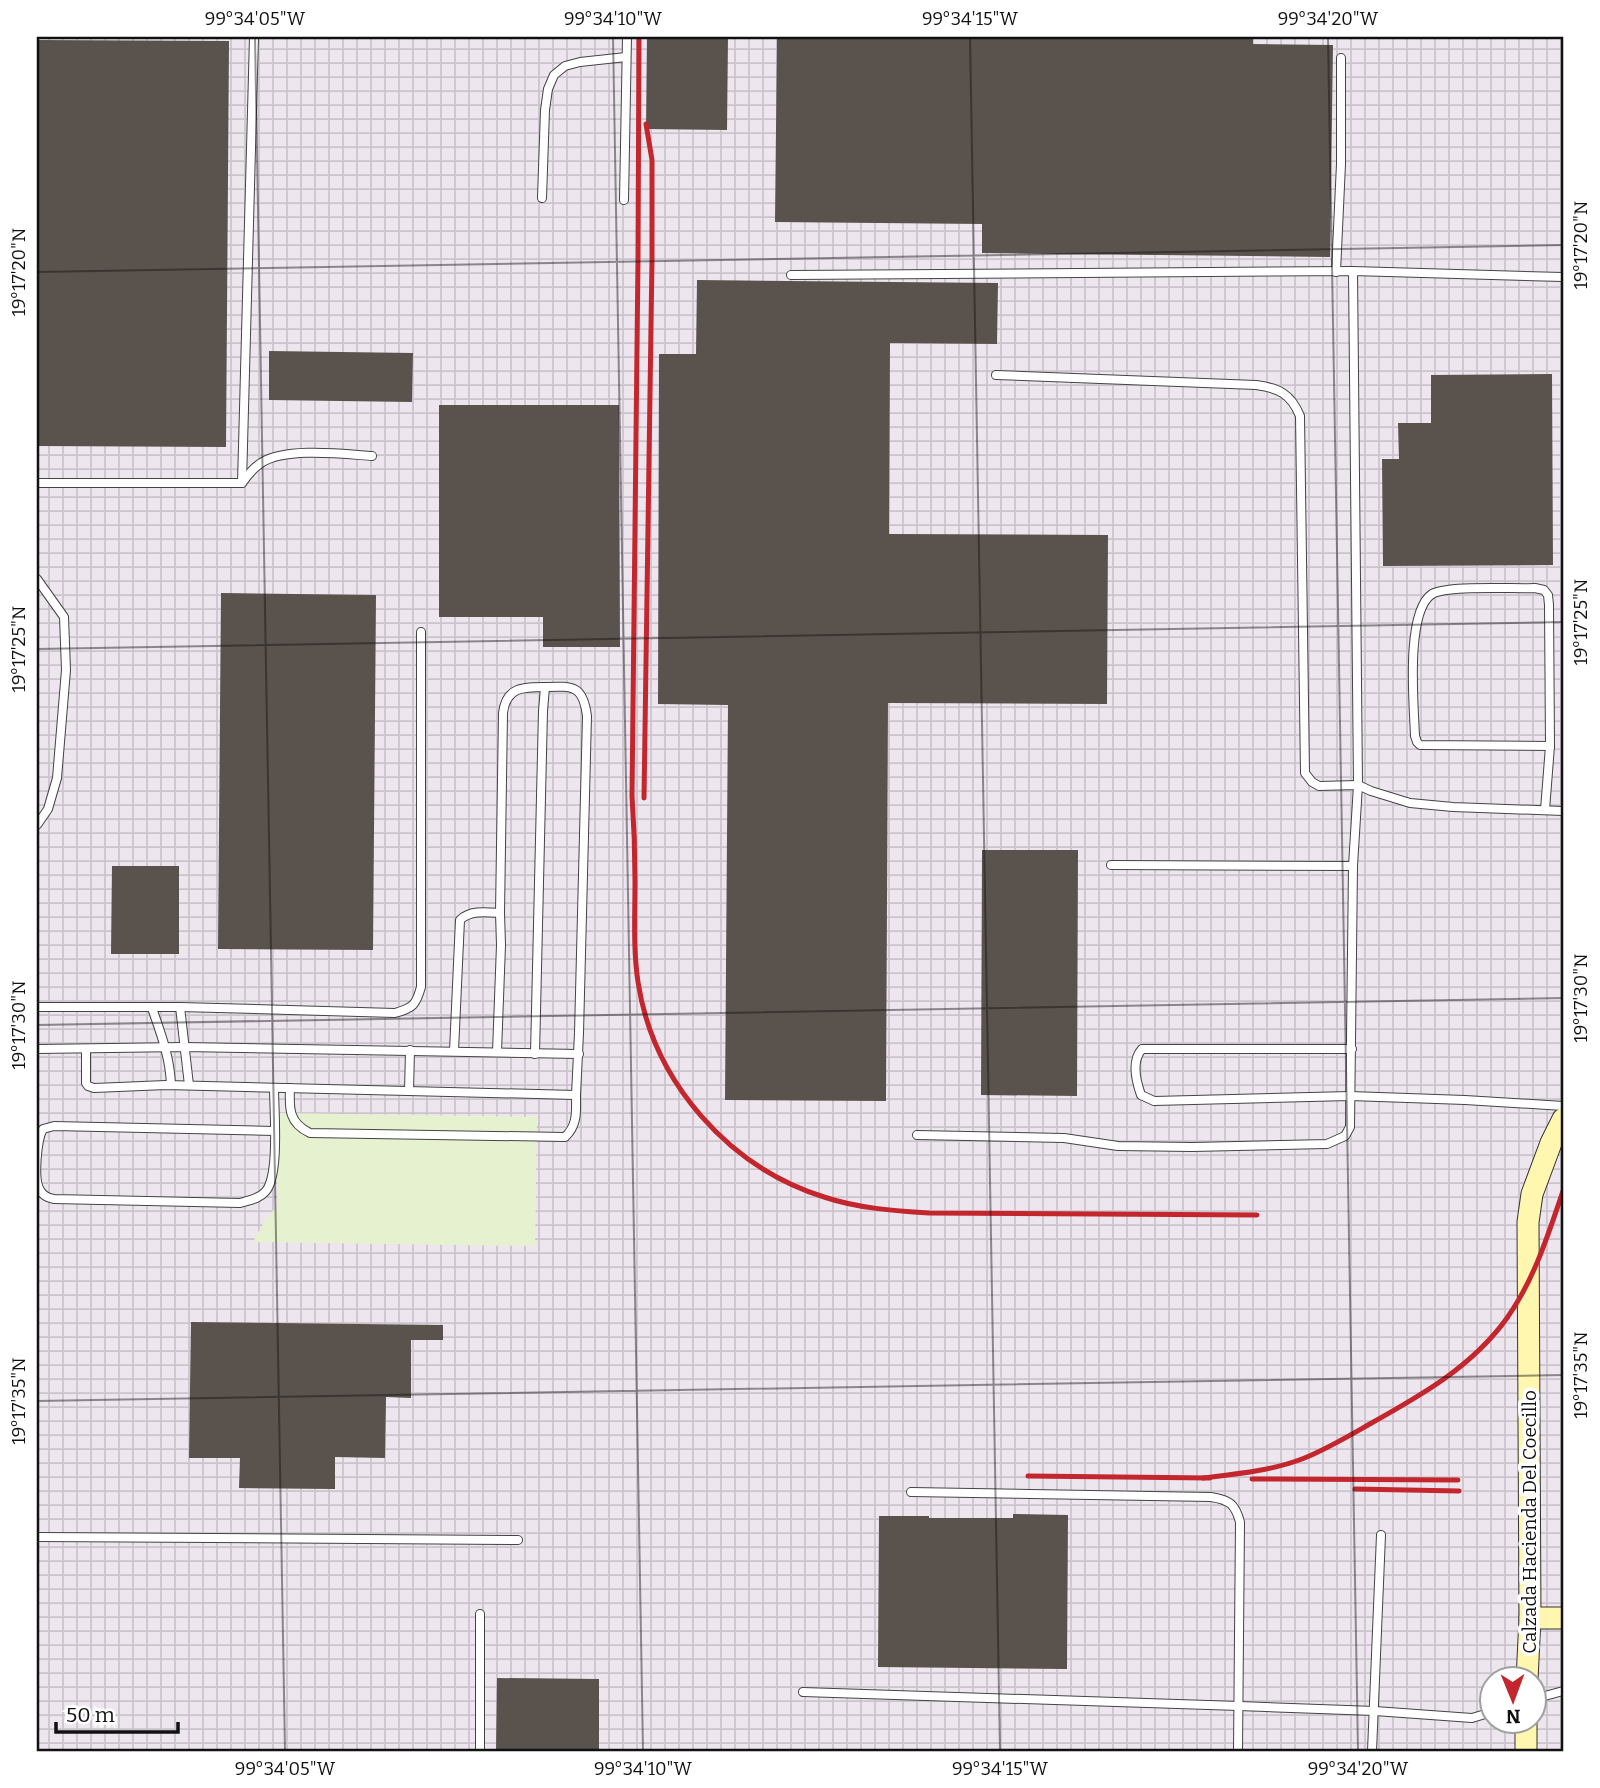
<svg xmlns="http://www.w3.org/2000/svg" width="1600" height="1788" font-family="Bitter,serif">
	<defs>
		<pattern id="industrial-grid" width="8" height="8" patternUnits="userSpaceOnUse" patternTransform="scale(1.75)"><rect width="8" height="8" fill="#eee6ef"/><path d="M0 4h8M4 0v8" fill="none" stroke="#cbc4cc"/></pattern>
	</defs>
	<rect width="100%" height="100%" fill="#fffdf5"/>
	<path fill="url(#industrial-grid)" fill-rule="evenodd" d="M 37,37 L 1563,37 L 1563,1751 L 37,1751 ZM 1492,1680 L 1534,1680 L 1534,1722 L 1492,1722 Z"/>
	<path fill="#e6f2cf" d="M 278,1113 L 537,1117 L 535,1246 L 253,1242 L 265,1220 L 277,1206 Z"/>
	<g fill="#5a524d">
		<path d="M 647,37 L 728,37 L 727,130 L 646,129 Z"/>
		<path d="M 777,37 L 1253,37 L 1253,44 L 1333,45 L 1330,257 L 982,253 L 982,224 L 775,222 Z"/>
		<path d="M 37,40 L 229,41 L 226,447 L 37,446 Z"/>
		<path d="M 697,280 L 998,283 L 997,344 L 890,343 L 889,534 L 1108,535 L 1107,704 L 888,703 L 886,1101 L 725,1100 L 728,705 L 658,704 L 659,354 L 696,354 Z"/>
		<path d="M 269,351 L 413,353 L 412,402 L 269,400 Z"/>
		<path d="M 1552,374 L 1553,565 L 1383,566 L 1382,459 L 1399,459 L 1398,423 L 1431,423 L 1431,375 Z"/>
		<path d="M 439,405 L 619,405 L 620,647 L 543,647 L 543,617 L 439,617 Z"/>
		<path d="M 221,593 L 376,595 L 373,950 L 218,949 Z"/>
		<path d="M 982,850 L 1078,850 L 1077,1096 L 981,1095 Z"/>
		<path d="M 112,866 L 179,866 L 179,954 L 111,954 Z"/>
		<path d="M 191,1322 L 443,1325 L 443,1340 L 411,1340 L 411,1398 L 386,1397 L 385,1458 L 335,1457 L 335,1489 L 239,1488 L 240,1458 L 189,1458 Z"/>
		<path d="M 1013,1514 L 1068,1515 L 1067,1669 L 878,1667 L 879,1516 L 929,1516 L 929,1518 L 1013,1518 Z"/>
		<path d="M 497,1678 L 599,1679 L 599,1751 L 496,1751 Z"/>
	</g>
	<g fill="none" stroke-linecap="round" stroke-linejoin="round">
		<defs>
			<g id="service">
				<path d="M 542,198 L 545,110 L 548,89 L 554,75 L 565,66 L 580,62 L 626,57"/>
				<path d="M 624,200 L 627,37"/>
				<path d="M 1336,272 L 1341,164 L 1341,58"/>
				<path d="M 791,275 L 1353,271 L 1563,277"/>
				<path d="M 996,375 L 1256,385 C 1279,388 1291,394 1300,416 L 1305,773 L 1312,782 L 1319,786 L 1358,785 L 1371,791 L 1410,803 L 1453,807 L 1563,811"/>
				<path d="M 37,483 L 242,483 C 247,476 253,468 261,463 C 285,447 343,454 372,456"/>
				<path d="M 242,483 L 254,37"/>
				<path d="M 37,579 L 64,617 L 66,670 L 57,778 L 48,809 L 37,825"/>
				<path d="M 1535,588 L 1544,590 L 1548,595 L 1549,605 L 1550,746 L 1420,745 L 1417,742 L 1415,736 C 1414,706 1405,612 1432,594 C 1447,585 1514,589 1535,588 Z"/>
				<path d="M 1545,810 L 1550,746"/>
				<path d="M 1111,865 L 1353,866"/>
				<path d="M 37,1007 L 180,1007 L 395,1013 C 413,1008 416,1005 421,987 L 421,632"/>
				<path d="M 180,1007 L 189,1085"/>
				<path d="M 152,1008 C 161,1034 170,1057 171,1085"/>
				<path d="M 37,1049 L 184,1047 L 579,1054"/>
				<path d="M 86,1049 L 86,1083 L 88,1086 L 94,1088 L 166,1085 L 576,1095 L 579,1033 L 587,716 C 583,685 573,686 545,687 L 543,711 L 535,1054"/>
				<path d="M 1352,1049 L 1142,1049 C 1131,1061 1136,1081 1141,1095 L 1154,1101 L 1350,1096 L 1465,1100 L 1563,1106"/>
				<path d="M 454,1051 L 460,920 C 470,910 486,912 500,913"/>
				<path d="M 497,1052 L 501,945 L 500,913 L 503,713 C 506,687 523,687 545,687"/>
				<path d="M 274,1088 C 274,1110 280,1177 265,1192 C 259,1199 249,1200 240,1203 L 54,1199 C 48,1198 43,1196 40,1190 C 33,1180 37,1139 43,1129 L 54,1126 L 274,1131"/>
				<path d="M 290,1088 C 289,1109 289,1123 310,1133 L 565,1137 C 578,1125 576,1111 576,1095"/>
				<path d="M 409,1091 L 410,1050"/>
				<path d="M 917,1135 L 1064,1138 L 1118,1146 L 1192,1147 L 1327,1144 L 1345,1136 L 1350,1127 L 1353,866 L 1358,785 L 1353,271"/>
				<path d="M 911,1492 L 1211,1497 C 1230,1500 1235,1504 1240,1522 L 1238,1751"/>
				<path d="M 37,1537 L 518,1540"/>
				<path d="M 803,1692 L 1239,1706 L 1375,1711 L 1472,1718 L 1492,1712"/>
				<path d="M 1534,1699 L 1563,1691"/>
				<path d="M 480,1751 L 480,1614"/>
				<path d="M 1372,1751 L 1381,1535"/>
			</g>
			<g id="secondary">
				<path d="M 1530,1618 L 1563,1618"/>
				<path d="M 1527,1680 L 1530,1618 L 1528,1222 L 1532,1194 L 1551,1143 L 1563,1119"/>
				<path d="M 1526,1751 L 1526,1722"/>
			</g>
		</defs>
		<use href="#service" stroke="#444" stroke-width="10"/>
		<use href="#secondary" stroke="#333" stroke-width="23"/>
		<use href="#service" stroke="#fff" stroke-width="8"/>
		<use href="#secondary" stroke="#fff6b0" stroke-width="21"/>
		<g stroke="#c4262e" stroke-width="5">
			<path d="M 639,37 L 638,259 L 632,796 C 634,824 635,853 635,881 C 635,915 633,949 638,982 C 653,1081 728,1167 824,1197 C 857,1208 894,1211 929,1213 L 1257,1215"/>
			<path d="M 644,798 L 652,259 L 652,160 L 646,124"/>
			<path d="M 1028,1476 L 1210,1478"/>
			<path d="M 1203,1478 C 1236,1474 1270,1471 1302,1459 C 1325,1450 1347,1437 1368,1425 C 1420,1396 1472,1367 1507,1318 C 1534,1280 1548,1235 1563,1191"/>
			<path d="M 1252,1479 L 1458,1480"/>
			<path d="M 1355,1489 L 1459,1491"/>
		</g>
	</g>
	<path fill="none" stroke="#111" stroke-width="2" stroke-opacity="0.45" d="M 255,37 L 285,1751M 613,37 L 643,1751M 970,37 L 1000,1751M 1328,37 L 1358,1751M 37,272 L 1563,245M 37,649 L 1563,622M 37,1025 L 1563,998M 37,1401 L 1563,1375"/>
	<g text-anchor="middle" stroke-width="7" stroke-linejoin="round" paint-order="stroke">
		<g font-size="19" fill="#111" stroke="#fff">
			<text transform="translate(1529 1522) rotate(-90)" y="7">Calzada Hacienda Del Coecillo</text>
		</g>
	</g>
	<rect width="1600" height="1788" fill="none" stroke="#ffffff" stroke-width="77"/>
	<g transform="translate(1513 1700) rotate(179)"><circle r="33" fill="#ffffff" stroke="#a0a0a0" stroke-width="2"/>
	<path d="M0-5L12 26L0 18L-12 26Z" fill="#c4262e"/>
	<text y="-10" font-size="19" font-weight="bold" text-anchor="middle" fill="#111111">N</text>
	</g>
	<path d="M56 1722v10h122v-10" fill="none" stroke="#111111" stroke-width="3.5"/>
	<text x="66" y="1722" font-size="21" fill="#111111" stroke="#ffffff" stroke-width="5" paint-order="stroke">50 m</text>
	<rect x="38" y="38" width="1524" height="1712" fill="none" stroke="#111" stroke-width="2.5"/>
	<g font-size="18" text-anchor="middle" fill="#111">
		<text x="255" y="25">99°34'05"W</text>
		<text x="613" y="25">99°34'10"W</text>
		<text x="970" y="25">99°34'15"W</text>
		<text x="1328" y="25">99°34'20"W</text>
		<text transform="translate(1581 245) rotate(-90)" y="6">19°17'20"N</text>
		<text transform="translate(19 272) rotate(-90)" y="6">19°17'20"N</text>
		<text transform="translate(1581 622) rotate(-90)" y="6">19°17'25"N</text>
		<text transform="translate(19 649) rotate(-90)" y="6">19°17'25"N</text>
		<text transform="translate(1581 998) rotate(-90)" y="6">19°17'30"N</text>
		<text transform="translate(19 1025) rotate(-90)" y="6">19°17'30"N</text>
		<text transform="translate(1581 1375) rotate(-90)" y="6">19°17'35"N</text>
		<text transform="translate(19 1401) rotate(-90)" y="6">19°17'35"N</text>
		<text x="285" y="1775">99°34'05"W</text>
		<text x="643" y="1775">99°34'10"W</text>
		<text x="1000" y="1775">99°34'15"W</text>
		<text x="1358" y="1775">99°34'20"W</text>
	</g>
</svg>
